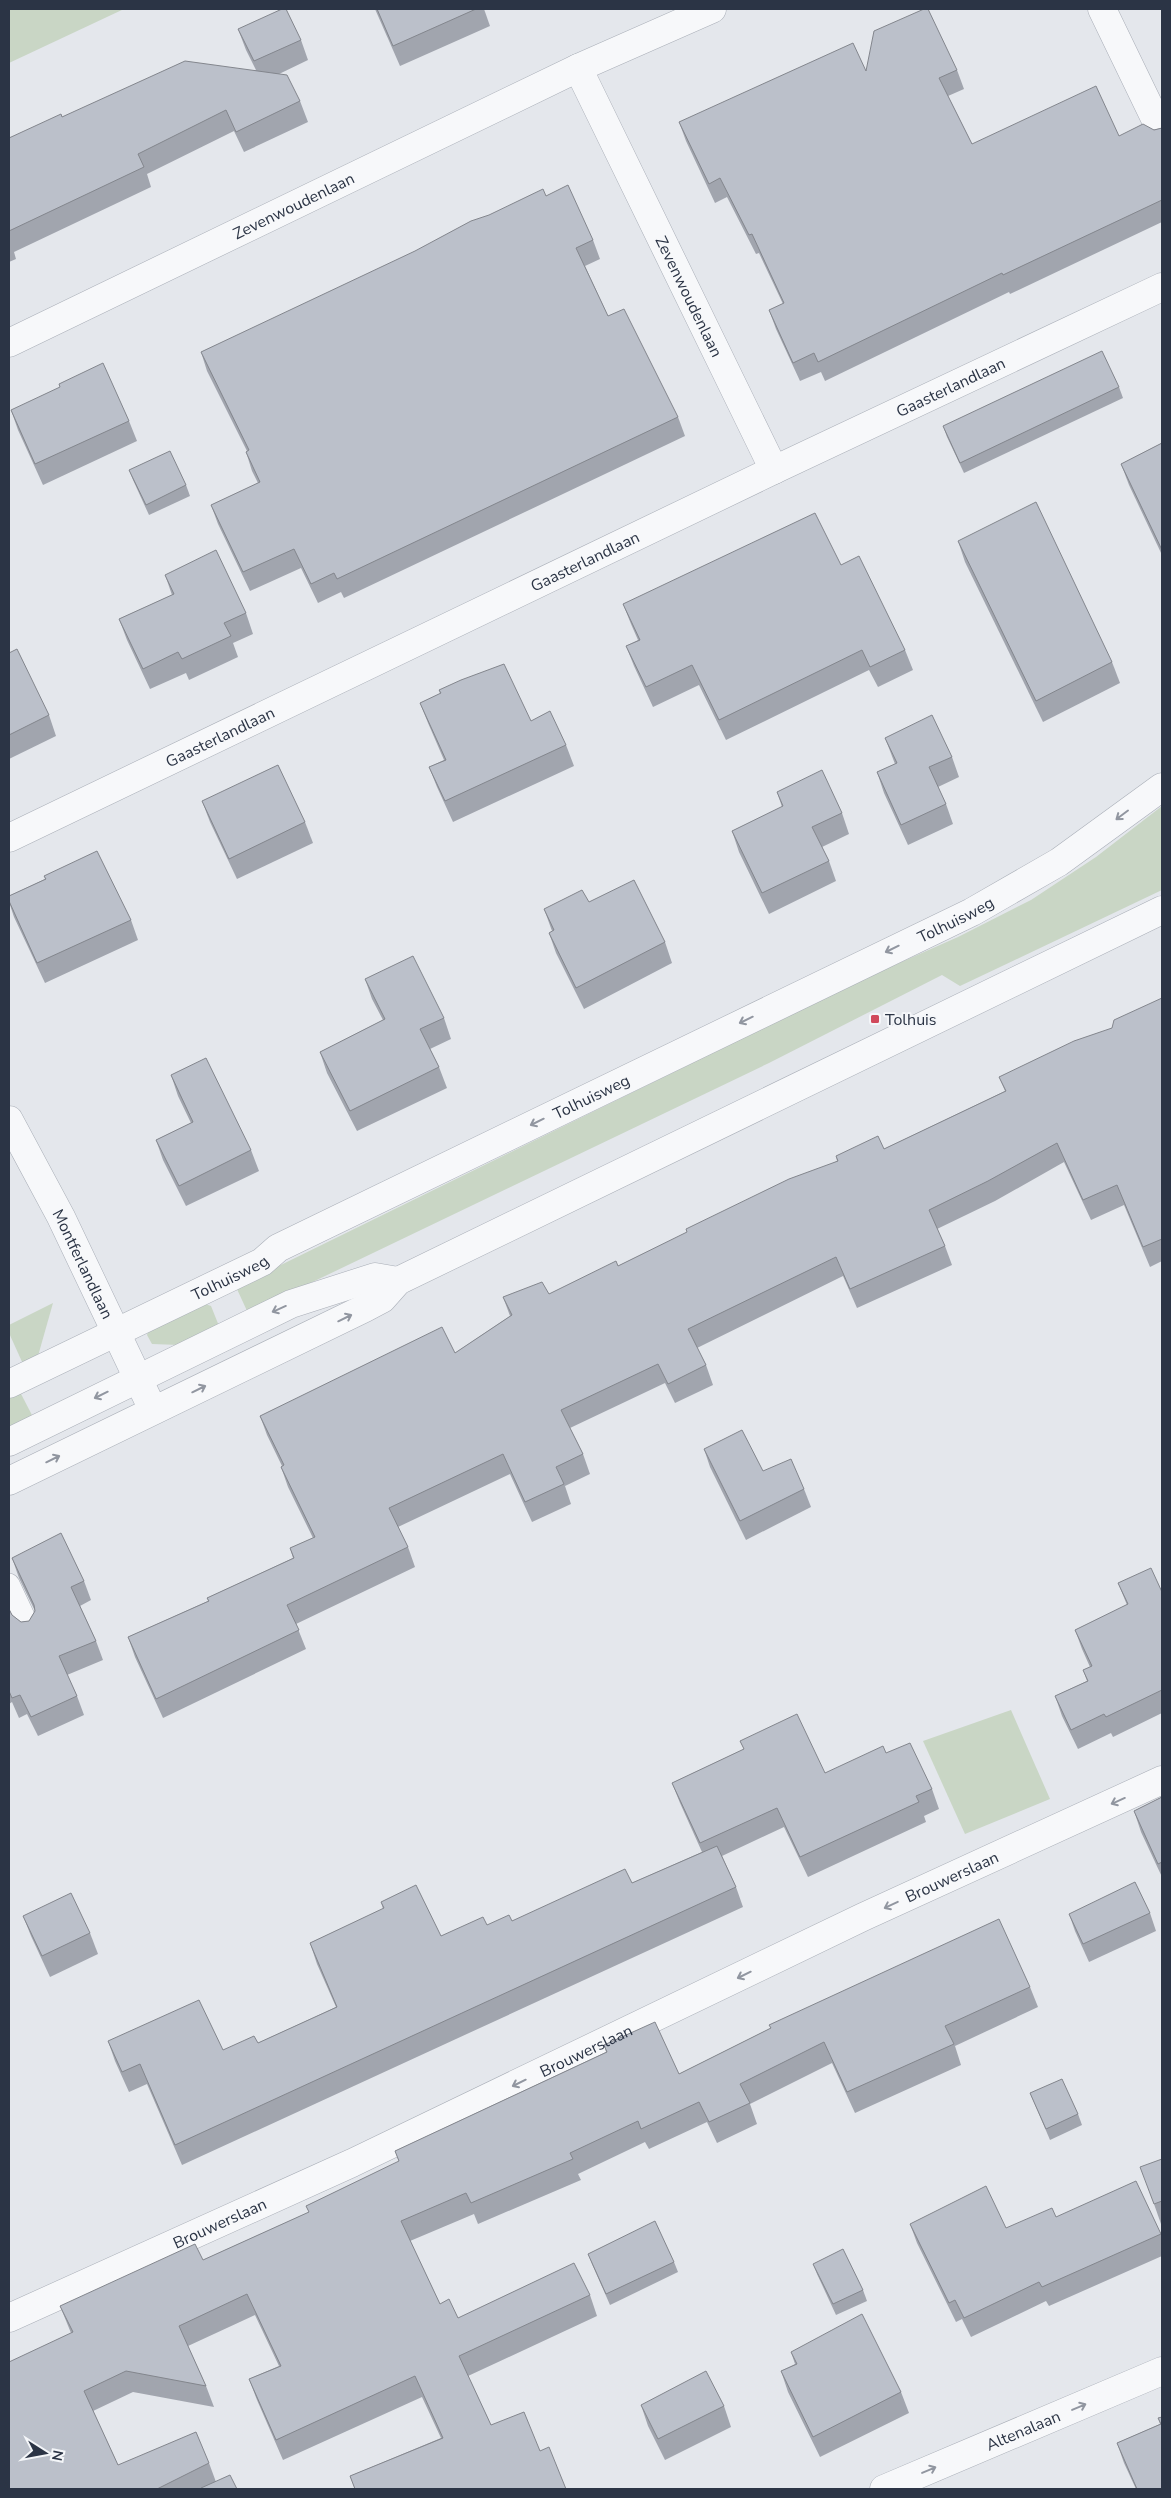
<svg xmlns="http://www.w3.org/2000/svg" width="1171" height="2498" font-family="'Nunito Sans',sans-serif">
	<rect width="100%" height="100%" fill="#e4e7ec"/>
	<g fill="#c9d6c5">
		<path d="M 9,9 L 124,9 L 9,63 Z"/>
		<path d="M 1162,806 L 1162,890 L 960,986 L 942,975 L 769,1063 L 248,1313 L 236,1287 L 735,1042 L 795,1009 L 958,937 L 1031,900 L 1096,857 Z"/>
		<path d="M 53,1303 L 38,1356 L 23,1364 L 9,1333 L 9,1325 Z"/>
		<path d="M 203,1303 L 211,1306 L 219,1326 L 179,1345 L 152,1344 L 147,1335 L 149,1329 Z"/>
		<path d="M 20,1392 L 33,1417 L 9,1429 L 9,1397 Z"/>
		<path d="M 1011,1710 L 1050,1799 L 965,1834 L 923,1741 Z"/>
	</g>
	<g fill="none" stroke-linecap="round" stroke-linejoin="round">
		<defs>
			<path id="service" d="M 9,1584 L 30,1629"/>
			<g id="minor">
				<path d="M 1102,9 L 1162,133"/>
				<path id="s1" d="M 578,68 L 774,470"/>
				<path id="s2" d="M 9,343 L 578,68 L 712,9"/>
				<path id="s3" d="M 9,838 L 774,470 L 1162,287"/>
				<path id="s4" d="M 9,1120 L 61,1217 L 153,1410"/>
				<path id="s5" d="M 9,1384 L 262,1262 L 278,1248 L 972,912 L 1059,862 L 1162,787"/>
				<path id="s6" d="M 9,2318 L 352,2163 L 863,1917 L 1162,1780"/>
				<path id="s7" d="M 884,2489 L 1162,2371"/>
			</g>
			<g id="tertiary">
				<path d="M 9,1442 L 291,1304 L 375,1277 L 398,1281"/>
				<path d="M 9,1481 L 365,1308 L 382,1299 L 398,1281 L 1162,910"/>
			</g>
		</defs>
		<use href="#service" stroke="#a9aeb7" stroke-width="22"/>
		<use href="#minor" stroke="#a9aeb7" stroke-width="29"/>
		<use href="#tertiary" stroke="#a9aeb7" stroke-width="29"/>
		<use href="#service" stroke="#f7f8fa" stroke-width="21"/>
		<use href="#minor" stroke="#f7f8fa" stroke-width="28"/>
		<use href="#tertiary" stroke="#f7f8fa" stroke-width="28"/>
	</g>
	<g fill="#a1a5ae">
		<path d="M 375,9 L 484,9 L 490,26 L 400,66 Z"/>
		<path d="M 238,29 L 301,40 L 308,60 L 279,74 L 300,101 L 308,122 L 244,152 L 234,131 L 147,174 L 151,187 L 14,252 L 16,259 L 9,262 L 9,138 L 62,117 L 256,70 L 246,50 Z"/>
		<path d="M 957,70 L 964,89 L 948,96 L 972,144 L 1119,136 L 1162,128 L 1162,222 L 1010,294 L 1009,292 L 825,381 L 821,372 L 800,381 L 776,329 L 769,310 L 783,304 L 759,253 L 756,254 L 727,197 L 715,203 L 686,141 L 679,122 L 866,71 Z"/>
		<path d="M 546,196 L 593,240 L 600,259 L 585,266 L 608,316 L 678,417 L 685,436 L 344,598 L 341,592 L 318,603 L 301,568 L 250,591 L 218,524 L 211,505 L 258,483 L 252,471 L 246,452 L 247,451 L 207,371 L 201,352 Z"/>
		<path d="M 1119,387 L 1123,398 L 964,473 L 947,437 L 943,426 Z"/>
		<path d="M 11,410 L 129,421 L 137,441 L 43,485 L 18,430 Z"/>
		<path d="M 1162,443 L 1162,555 L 1129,485 L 1121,464 Z"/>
		<path d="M 129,470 L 186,485 L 190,496 L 149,515 L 133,480 Z"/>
		<path d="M 958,541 L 1112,662 L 1120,683 L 1043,722 L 965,562 Z"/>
		<path d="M 841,565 L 905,650 L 913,670 L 878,687 L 869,670 L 726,740 L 699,685 L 653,707 L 634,666 L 626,646 L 638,640 L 631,624 L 623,604 Z"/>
		<path d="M 165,575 L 246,613 L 253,634 L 233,643 L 238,657 L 189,680 L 186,673 L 150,689 L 127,640 L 119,619 L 172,595 Z"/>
		<path d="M 9,653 L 49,715 L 56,736 L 9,759 Z"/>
		<path d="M 439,690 L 531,721 L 566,745 L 574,766 L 453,822 L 437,787 L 429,767 L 444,760 L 428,723 L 420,703 L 440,694 Z"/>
		<path d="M 885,738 L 952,757 L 959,777 L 938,787 L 946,804 L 953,824 L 908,845 L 884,793 L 877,772 L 895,764 Z"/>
		<path d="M 777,792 L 842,813 L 849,834 L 822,847 L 829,861 L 836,881 L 769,914 L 739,852 L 732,831 L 782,807 Z"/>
		<path d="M 202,801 L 305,822 L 313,843 L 237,879 L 210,822 Z"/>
		<path d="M 44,876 L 131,920 L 138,940 L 45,983 L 14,917 L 9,902 L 9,896 L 45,879 Z"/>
		<path d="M 589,902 L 665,942 L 672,963 L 584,1009 L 556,953 L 549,933 L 552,931 L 544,909 Z"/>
		<path d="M 365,979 L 444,1018 L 451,1039 L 430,1049 L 439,1067 L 447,1088 L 357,1131 L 327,1073 L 320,1052 L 383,1020 L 372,999 Z"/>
		<path d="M 1162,998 L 1162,1261 L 1150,1267 L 1124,1205 L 1091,1220 L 1064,1162 L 995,1201 L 937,1229 L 945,1246 L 952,1265 L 857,1308 L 843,1276 L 697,1348 L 706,1365 L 713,1385 L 675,1403 L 665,1383 L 570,1428 L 583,1454 L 590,1474 L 565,1486 L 571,1504 L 532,1522 L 510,1474 L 398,1527 L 408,1547 L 415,1567 L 296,1624 L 306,1649 L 163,1718 L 135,1657 L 128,1637 L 208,1601 L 207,1598 L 293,1558 L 290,1548 L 313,1538 L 288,1487 L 281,1467 L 282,1466 L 267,1435 L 260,1416 L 455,1353 L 510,1316 L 503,1297 L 549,1294 L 618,1266 L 837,1161 L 836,1156 L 884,1149 L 1005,1091 L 999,1077 L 1112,1028 Z"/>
		<path d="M 171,1075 L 251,1150 L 259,1171 L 186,1206 L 163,1160 L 156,1140 L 191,1123 L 178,1096 Z"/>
		<path d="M 704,1449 L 763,1471 L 804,1489 L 811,1507 L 746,1540 L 710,1467 Z"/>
		<path d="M 12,1558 L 84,1581 L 91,1600 L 80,1606 L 96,1641 L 103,1660 L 67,1675 L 77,1696 L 84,1715 L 38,1736 L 27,1714 L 19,1718 L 12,1702 L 9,1704 L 9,1609 L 12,1615 L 21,1622 L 29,1621 L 35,1611 L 19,1578 Z"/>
		<path d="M 1118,1583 L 1162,1592 L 1162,1713 L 1113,1737 L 1111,1733 L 1078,1749 L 1062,1716 L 1055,1696 L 1087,1681 L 1083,1670 L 1090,1667 L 1082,1649 L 1075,1630 L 1127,1605 Z"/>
		<path d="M 740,1741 L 825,1773 L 886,1753 L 932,1789 L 939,1809 L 924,1816 L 926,1822 L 808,1877 L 784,1827 L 722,1856 L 736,1887 L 743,1907 L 182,2165 L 147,2084 L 129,2092 L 115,2061 L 108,2041 L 223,2050 L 258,2043 L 336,2007 L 317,1964 L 310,1943 L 383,1909 L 381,1902 L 441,1936 L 487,1925 L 512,1921 L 632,1883 L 702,1852 L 680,1803 L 672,1783 L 744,1749 Z"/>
		<path d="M 1162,1797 L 1162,1877 L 1141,1832 L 1134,1811 Z"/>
		<path d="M 1150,1913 L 1156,1931 L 1089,1962 L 1075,1931 L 1069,1914 Z"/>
		<path d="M 23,1916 L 90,1933 L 98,1954 L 50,1977 L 31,1936 Z"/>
		<path d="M 1030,1987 L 1038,2007 L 955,2046 L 961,2065 L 855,2113 L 832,2063 L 750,2104 L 757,2124 L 717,2143 L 707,2122 L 649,2149 L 645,2142 L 578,2174 L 581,2180 L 478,2224 L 474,2214 L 410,2241 L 440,2304 L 458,2318 L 590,2295 L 597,2316 L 468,2376 L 491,2425 L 540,2451 L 566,2489 L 355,2489 L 350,2476 L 441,2438 L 422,2397 L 283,2460 L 257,2400 L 249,2379 L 279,2366 L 255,2315 L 188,2346 L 206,2386 L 214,2407 L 133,2392 L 93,2411 L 118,2465 L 209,2463 L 216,2482 L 237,2489 L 9,2489 L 71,2333 L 60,2306 L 203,2260 L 309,2212 L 306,2206 L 399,2162 L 395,2151 L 606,2052 L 604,2045 L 679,2074 L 771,2028 L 769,2025 Z"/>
		<path d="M 1030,2093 L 1078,2114 L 1082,2125 L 1050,2140 Z"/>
		<path d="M 1162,2159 L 1162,2224 L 1161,2224 L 1148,2187 Z"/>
		<path d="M 1056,2217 L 1161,2234 L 1162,2238 L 1162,2256 L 1049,2306 L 1046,2301 L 971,2337 L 962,2319 L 956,2322 L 917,2243 L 910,2224 L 1006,2228 Z"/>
		<path d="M 588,2254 L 674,2262 L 678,2272 L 610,2305 L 592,2264 Z"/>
		<path d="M 813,2264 L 863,2290 L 867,2301 L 836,2315 L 817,2274 Z"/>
		<path d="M 791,2352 L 901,2392 L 909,2413 L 820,2457 L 788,2392 L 781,2371 L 795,2364 Z"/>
		<path d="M 641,2405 L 724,2406 L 731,2427 L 665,2460 L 648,2426 Z"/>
		<path d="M 1162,2417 L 1162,2489 L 1136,2489 L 1124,2463 L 1117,2443 L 1160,2424 L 1158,2418 Z"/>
	</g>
	<g fill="#bbc0ca" stroke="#83868d">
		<path d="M 282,9 L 286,9 L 301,40 L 254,61 L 238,29 Z"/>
		<path d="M 377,9 L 476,9 L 393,46 Z"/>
		<path d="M 924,9 L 928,9 L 957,70 L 939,78 L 972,144 L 1096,86 L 1119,136 L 1143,124 L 1154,130 L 1162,128 L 1162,200 L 1003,275 L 1002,273 L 818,362 L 814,353 L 793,363 L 769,310 L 784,303 L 752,234 L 749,235 L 720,178 L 709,184 L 679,122 L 853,43 L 866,71 L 874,31 Z"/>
		<path d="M 185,61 L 287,75 L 300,101 L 236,132 L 226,110 L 138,154 L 144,167 L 9,231 L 9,138 L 61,114 L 62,117 Z"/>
		<path d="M 568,185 L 593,240 L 576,248 L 608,316 L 624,309 L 678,417 L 337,579 L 334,573 L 311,584 L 294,549 L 243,572 L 211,505 L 260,482 L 246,452 L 249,450 L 201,352 L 415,251 L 471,221 L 489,215 L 543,189 L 546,196 Z"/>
		<path d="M 1102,351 L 1119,387 L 960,463 L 943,426 Z"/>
		<path d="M 103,363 L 129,421 L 35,464 L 11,410 L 60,387 L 59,384 Z"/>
		<path d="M 1162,443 L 1162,550 L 1121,464 Z"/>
		<path d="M 170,451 L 186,485 L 146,505 L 129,470 Z"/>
		<path d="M 1036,502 L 1112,662 L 1036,701 L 958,541 Z"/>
		<path d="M 815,513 L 841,565 L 859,556 L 905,650 L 870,667 L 862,650 L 719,720 L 692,665 L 646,687 L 626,646 L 640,640 L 623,604 Z"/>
		<path d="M 216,550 L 246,613 L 224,623 L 231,636 L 182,659 L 178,652 L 143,669 L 119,619 L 174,594 L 165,575 Z"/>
		<path d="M 17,649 L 49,715 L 9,735 L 9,653 Z"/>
		<path d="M 504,664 L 531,721 L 550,711 L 566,745 L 445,801 L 429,767 L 446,760 L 420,703 L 441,693 L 439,690 L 461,680 Z"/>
		<path d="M 932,715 L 952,757 L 929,767 L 946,804 L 901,825 L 877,772 L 897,763 L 885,738 Z"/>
		<path d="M 278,765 L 305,822 L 229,859 L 202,801 Z"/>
		<path d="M 822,770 L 842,813 L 812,827 L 829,861 L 762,893 L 732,831 L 783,806 L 777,792 Z"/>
		<path d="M 97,851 L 131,920 L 37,963 L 9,901 L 9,896 L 46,879 L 44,876 Z"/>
		<path d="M 634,880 L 665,942 L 576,988 L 549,933 L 554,930 L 544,909 L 582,890 L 589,902 Z"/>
		<path d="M 413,956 L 444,1018 L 420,1029 L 439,1067 L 350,1111 L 320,1052 L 385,1019 L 365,979 Z"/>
		<path d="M 1162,998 L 1162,1239 L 1143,1247 L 1117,1185 L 1083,1200 L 1057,1143 L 988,1181 L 929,1210 L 945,1246 L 850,1289 L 836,1257 L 688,1329 L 706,1365 L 668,1384 L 658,1364 L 561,1410 L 583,1454 L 556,1467 L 564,1484 L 525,1502 L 503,1454 L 389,1508 L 408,1547 L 287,1605 L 299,1630 L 156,1699 L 128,1637 L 209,1601 L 207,1598 L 294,1558 L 290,1548 L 315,1537 L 281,1467 L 284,1465 L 260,1416 L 442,1327 L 455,1353 L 512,1315 L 503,1297 L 542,1282 L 549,1294 L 616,1261 L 618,1266 L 687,1232 L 686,1229 L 789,1179 L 838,1161 L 836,1156 L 878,1136 L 884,1149 L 1006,1091 L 999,1077 L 1074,1041 L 1112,1028 L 1114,1020 Z"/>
		<path d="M 206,1058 L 251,1150 L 179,1186 L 156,1140 L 193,1122 L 171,1075 Z"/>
		<path d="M 742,1430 L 763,1471 L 791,1459 L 804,1489 L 740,1521 L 704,1449 Z"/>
		<path d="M 61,1533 L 84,1581 L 71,1587 L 96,1641 L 59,1656 L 77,1696 L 31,1717 L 20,1695 L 12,1698 L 9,1691 L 9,1609 L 12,1615 L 21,1622 L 29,1621 L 35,1611 L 34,1605 L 12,1558 Z"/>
		<path d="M 1151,1568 L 1162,1592 L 1162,1690 L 1106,1717 L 1104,1714 L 1071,1730 L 1055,1696 L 1088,1681 L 1083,1670 L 1092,1666 L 1075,1630 L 1128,1604 L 1118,1583 Z"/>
		<path d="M 797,1714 L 825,1773 L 883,1746 L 886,1753 L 910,1743 L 932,1789 L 916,1796 L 919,1802 L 800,1857 L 777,1808 L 700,1843 L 672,1783 L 744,1749 L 740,1741 Z"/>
		<path d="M 1162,1797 L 1162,1862 L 1158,1864 L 1134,1811 Z"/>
		<path d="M 717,1846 L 736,1887 L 175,2145 L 140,2064 L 122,2072 L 108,2041 L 199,2000 L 223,2050 L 254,2036 L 258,2043 L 337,2007 L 310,1943 L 384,1908 L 381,1902 L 416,1885 L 441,1936 L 483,1917 L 487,1925 L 509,1915 L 512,1921 L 625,1869 L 632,1883 Z"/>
		<path d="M 1135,1882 L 1150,1913 L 1083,1944 L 1069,1914 Z"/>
		<path d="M 71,1893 L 90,1933 L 42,1956 L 23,1916 Z"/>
		<path d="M 999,1919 L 1030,1987 L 945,2026 L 954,2044 L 847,2092 L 824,2042 L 740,2084 L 750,2103 L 709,2122 L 699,2102 L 641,2129 L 638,2121 L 570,2153 L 573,2159 L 471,2203 L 466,2193 L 401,2221 L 440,2304 L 449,2299 L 458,2318 L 574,2263 L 590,2295 L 459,2356 L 491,2425 L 524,2412 L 540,2451 L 549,2447 L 566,2489 L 355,2489 L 350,2476 L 443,2438 L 415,2376 L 276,2440 L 249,2379 L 281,2366 L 247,2294 L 179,2326 L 206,2386 L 126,2371 L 84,2391 L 118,2465 L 196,2432 L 209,2463 L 157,2489 L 9,2489 L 9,2362 L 73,2332 L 60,2306 L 195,2244 L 203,2260 L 309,2212 L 306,2206 L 399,2161 L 395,2151 L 607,2052 L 604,2045 L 655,2022 L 679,2074 L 771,2028 L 769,2025 Z"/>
		<path d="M 1062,2079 L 1078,2114 L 1046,2129 L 1030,2093 Z"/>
		<path d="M 1162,2159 L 1162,2201 L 1154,2204 L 1140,2167 Z"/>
		<path d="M 1136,2181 L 1161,2234 L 1042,2287 L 1039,2282 L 964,2318 L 955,2300 L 949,2303 L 910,2224 L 986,2186 L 1006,2228 L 1052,2208 L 1056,2217 Z"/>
		<path d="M 655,2221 L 674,2262 L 606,2294 L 588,2254 Z"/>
		<path d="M 843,2249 L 863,2290 L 833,2304 L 813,2264 Z"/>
		<path d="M 862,2314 L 901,2392 L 813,2437 L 781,2371 L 797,2364 L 791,2352 Z"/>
		<path d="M 706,2371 L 724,2406 L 658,2439 L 641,2405 Z"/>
		<path d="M 1162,2417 L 1162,2489 L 1137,2489 L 1117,2443 L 1161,2424 L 1158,2418 Z"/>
		<path d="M 230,2475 L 237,2489 L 202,2489 L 201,2488 Z"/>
	</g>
	<defs><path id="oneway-shaft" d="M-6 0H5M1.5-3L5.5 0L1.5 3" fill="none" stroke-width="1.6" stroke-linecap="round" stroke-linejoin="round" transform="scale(1.25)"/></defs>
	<g stroke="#9196a0">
		<use href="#oneway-shaft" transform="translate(1122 815) rotate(143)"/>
		<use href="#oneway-shaft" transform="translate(892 949) rotate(154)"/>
		<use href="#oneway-shaft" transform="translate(746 1020) rotate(154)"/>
		<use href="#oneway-shaft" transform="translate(537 1122) rotate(154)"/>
		<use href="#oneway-shaft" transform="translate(279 1309) rotate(156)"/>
		<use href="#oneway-shaft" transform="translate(345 1318) rotate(-26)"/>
		<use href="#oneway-shaft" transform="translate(199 1389) rotate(-26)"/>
		<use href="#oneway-shaft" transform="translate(101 1395) rotate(154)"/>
		<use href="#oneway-shaft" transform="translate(53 1459) rotate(-26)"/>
		<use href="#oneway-shaft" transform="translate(1118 1801) rotate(156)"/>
		<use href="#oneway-shaft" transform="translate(891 1905) rotate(155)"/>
		<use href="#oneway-shaft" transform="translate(744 1975) rotate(154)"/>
		<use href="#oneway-shaft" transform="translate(519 2083) rotate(154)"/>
		<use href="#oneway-shaft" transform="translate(1079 2407) rotate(-23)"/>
		<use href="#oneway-shaft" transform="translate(929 2470) rotate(-23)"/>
	</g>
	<rect fill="#d1495b" stroke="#f4f6f9" stroke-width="2" x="870" y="1014" width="10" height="10" rx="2.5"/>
	<g text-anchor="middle" stroke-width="4" stroke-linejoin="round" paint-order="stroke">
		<g font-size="16" fill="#2b3445" stroke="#f4f6f9">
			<text dy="6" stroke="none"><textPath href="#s2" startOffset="316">Zevenwoudenlaan</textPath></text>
			<text dy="6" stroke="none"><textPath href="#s1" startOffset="254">Zevenwoudenlaan</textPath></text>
			<text dy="6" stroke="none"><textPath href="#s3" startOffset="1044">Gaasterlandlaan</textPath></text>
			<text dy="6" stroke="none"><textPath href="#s3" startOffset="639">Gaasterlandlaan</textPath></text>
			<text dy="6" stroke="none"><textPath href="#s3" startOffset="234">Gaasterlandlaan</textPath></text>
			<text dy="6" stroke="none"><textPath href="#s5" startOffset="1055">Tolhuisweg</textPath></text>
			<text dy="6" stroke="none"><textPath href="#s5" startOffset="650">Tolhuisweg</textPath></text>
			<text dy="6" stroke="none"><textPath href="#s4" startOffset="162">Montferlandlaan</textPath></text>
			<text dy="6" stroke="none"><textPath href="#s5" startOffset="245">Tolhuisweg</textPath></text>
			<text dy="6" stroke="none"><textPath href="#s6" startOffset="1041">Brouwerslaan</textPath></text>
			<text dy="6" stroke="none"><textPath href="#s6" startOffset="636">Brouwerslaan</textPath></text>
			<text dy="6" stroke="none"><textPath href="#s6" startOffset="231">Brouwerslaan</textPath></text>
			<text dy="6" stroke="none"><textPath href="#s7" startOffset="151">Altenalaan</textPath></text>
		</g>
		<g font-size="16" fill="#2b3445" stroke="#f4f6f9" text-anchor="start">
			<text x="885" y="1025">Tolhuis</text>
		</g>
	</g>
	<rect width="1171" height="2498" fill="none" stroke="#2b3445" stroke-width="20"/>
	<g transform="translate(45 2453) rotate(101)" stroke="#f4f6f9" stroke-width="4" paint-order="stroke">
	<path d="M0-4L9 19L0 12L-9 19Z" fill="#2b3445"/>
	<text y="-8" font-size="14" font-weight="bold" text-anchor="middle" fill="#2b3445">N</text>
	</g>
</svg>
